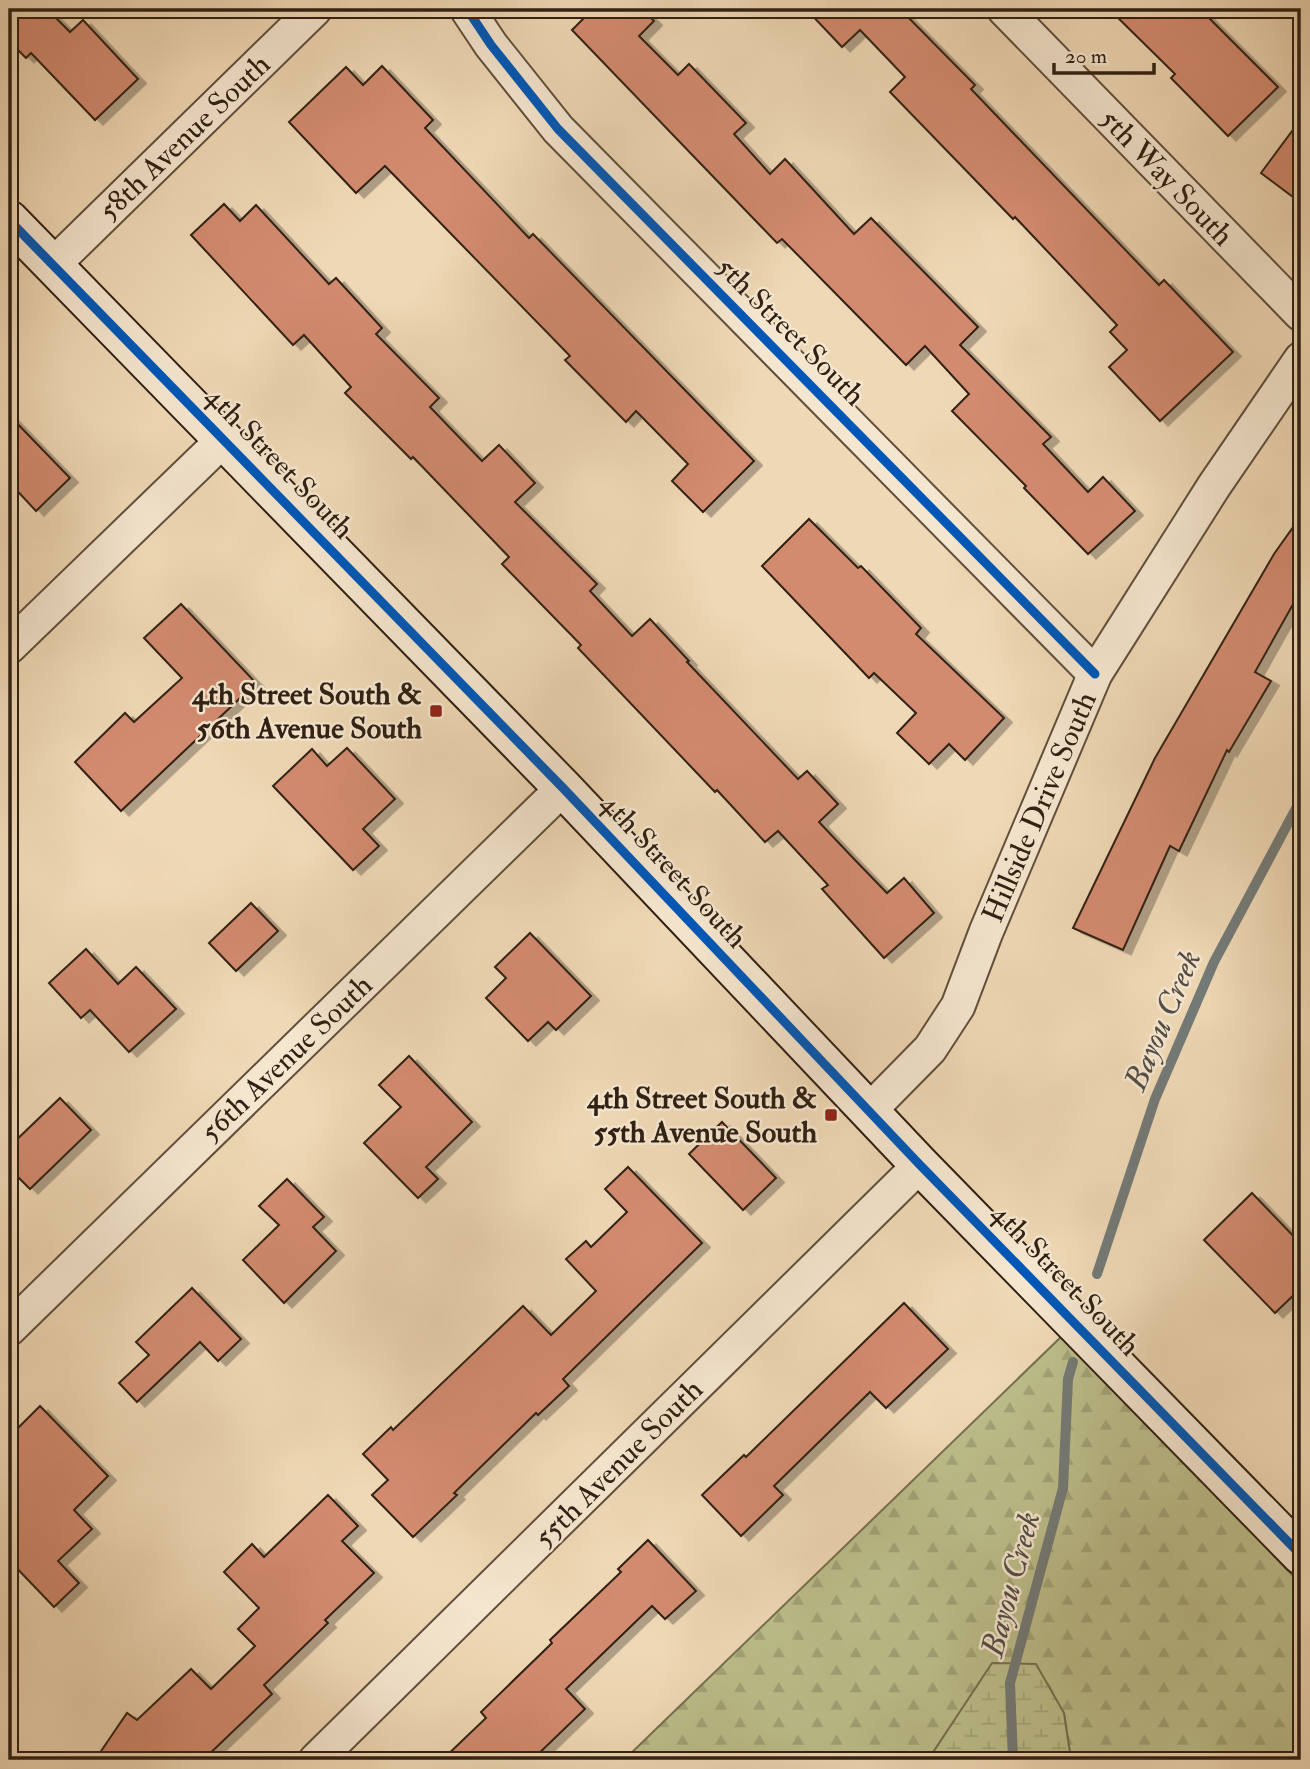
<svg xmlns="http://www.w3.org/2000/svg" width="1310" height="1769" font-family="'IM FELL Double Pica',serif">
	<defs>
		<pattern id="forest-firs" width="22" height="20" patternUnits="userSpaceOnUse" patternTransform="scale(1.75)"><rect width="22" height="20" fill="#bcbe8b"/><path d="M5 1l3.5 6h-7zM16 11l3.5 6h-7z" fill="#a2a377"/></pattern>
		<pattern id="wetland-marsh" width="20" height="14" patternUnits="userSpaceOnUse" patternTransform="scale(1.75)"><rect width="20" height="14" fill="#bcbe8b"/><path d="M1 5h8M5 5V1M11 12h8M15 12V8" fill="none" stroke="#a2a377"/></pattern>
		<filter id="shadow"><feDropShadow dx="8" dy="4.5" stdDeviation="0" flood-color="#0004"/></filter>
	</defs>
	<rect width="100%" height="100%" fill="#efd8b5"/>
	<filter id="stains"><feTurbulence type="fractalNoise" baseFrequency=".00286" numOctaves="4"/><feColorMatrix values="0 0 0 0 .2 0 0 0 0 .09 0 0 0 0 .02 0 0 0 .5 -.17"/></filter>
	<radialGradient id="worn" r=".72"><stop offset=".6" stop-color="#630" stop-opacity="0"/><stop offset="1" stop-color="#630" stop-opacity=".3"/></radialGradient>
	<path fill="url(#forest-firs)" stroke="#766f4f" stroke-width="2" d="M 1063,1335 L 1301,1584 L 1301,1760 L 1071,1760 L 1064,1713 L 993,1663 L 928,1760 L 624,1760 Z"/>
	<path fill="url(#wetland-marsh)" stroke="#766f4f" stroke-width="2" d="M 992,1663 L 1036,1664 L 1064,1713 L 1071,1760 L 928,1760 Z"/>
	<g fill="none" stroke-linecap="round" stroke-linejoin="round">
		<g stroke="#737a77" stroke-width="10">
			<path d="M 1097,1274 L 1155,1099 L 1214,962 L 1301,799"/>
			<path d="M 1013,1760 L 1010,1683 L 1063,1488 L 1068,1379 L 1073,1362"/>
		</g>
	</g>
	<g fill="#d38b70" stroke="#302013" stroke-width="2" filter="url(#shadow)">
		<path d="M 9,9 L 47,9 L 70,32 L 83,20 L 138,79 L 95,120 L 31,53 L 26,58 L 9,41 Z"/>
		<path d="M 593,9 L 642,9 L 654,21 L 639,36 L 678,75 L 689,64 L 746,123 L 734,134 L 770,174 L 785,159 L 854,234 L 871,218 L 978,327 L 960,345 L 1051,437 L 1043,444 L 1088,492 L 1103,477 L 1135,511 L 1088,554 L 1024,488 L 1026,486 L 952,411 L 969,394 L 925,346 L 906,365 L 782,239 L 777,243 L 572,30 Z"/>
		<path d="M 806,9 L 900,9 L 975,85 L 971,89 L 1159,285 L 1164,280 L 1233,352 L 1160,421 L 1109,367 L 1127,350 L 1110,332 L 1117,325 L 1015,217 L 1013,219 L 890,92 L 905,77 L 860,30 L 842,47 Z"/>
		<path d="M 1109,9 L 1200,9 L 1278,87 L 1228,136 L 1171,78 L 1175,74 Z"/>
		<path d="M 382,66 L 433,120 L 425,128 L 529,238 L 533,234 L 754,461 L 703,512 L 672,481 L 688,464 L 636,411 L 626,422 L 565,360 L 570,356 L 385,166 L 356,193 L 289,122 L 346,67 L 363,85 Z"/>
		<path d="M 1301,119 L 1301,203 L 1261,173 Z"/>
		<path d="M 224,204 L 240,221 L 256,205 L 329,284 L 336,278 L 382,328 L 376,334 L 439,398 L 430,407 L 482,461 L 499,445 L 535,483 L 515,502 L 597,584 L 590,591 L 632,636 L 650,619 L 689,661 L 687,662 L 798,779 L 807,771 L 838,804 L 819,822 L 855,860 L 887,893 L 904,878 L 934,913 L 884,958 L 822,889 L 828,885 L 778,831 L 765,842 L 717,790 L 715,792 L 578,648 L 581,645 L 502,564 L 509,557 L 413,457 L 411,459 L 345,393 L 351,387 L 304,335 L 293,345 L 191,235 Z"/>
		<path d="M 9,415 L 70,478 L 36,511 L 9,482 Z"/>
		<path d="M 1301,516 L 1301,590 L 1255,672 L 1271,681 L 1229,752 L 1227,750 L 1179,851 L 1170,846 L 1123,950 L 1073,928 L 1155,758 L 1274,554 Z"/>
		<path d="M 809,519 L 858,568 L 861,566 L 921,628 L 916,634 L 1004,718 L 965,760 L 949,744 L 929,764 L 897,733 L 916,713 L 874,673 L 869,678 L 762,566 Z"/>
		<path d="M 181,604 L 256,683 L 121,811 L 75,762 L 125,713 L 134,722 L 182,678 L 144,638 Z"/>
		<path d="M 347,748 L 395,799 L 363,829 L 379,846 L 353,870 L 273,786 L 312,749 L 327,766 Z"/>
		<path d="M 251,903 L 278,931 L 236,971 L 209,943 Z"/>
		<path d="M 530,933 L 591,996 L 556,1030 L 548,1022 L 528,1041 L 486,998 L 506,978 L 495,967 Z"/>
		<path d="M 86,949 L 118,984 L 136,967 L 176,1009 L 129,1052 L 90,1010 L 81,1018 L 49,983 Z"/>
		<path d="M 409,1056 L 472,1122 L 426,1167 L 438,1179 L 418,1198 L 364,1143 L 401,1107 L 379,1085 Z"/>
		<path d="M 60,1098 L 91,1130 L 30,1189 L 9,1168 L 9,1147 Z"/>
		<path d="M 722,1122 L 776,1178 L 743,1210 L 689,1154 Z"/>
		<path d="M 628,1167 L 702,1243 L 563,1379 L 569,1386 L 538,1415 L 536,1413 L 454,1493 L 457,1495 L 413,1537 L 372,1495 L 388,1480 L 363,1454 L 391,1427 L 393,1430 L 523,1306 L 551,1335 L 596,1291 L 566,1259 L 586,1241 L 591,1247 L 627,1212 L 605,1189 Z"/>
		<path d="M 287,1179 L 324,1217 L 313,1227 L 336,1251 L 284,1303 L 243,1260 L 279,1225 L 259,1206 Z"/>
		<path d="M 1252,1193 L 1301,1244 L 1301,1288 L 1275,1313 L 1204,1240 Z"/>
		<path d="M 192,1288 L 241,1339 L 218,1361 L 200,1342 L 137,1402 L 119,1383 L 149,1355 L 136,1342 Z"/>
		<path d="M 904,1303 L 948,1349 L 886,1408 L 870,1392 L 774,1486 L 783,1495 L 741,1536 L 702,1495 L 744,1455 L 746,1457 Z"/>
		<path d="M 40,1406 L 108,1476 L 74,1510 L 92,1529 L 58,1561 L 79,1583 L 54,1607 L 9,1560 L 9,1437 Z"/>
		<path d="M 328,1495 L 358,1526 L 342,1541 L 374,1573 L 325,1620 L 328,1623 L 264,1685 L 272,1694 L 203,1760 L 95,1760 L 127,1713 L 137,1720 L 191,1669 L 211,1689 L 255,1646 L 238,1629 L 259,1608 L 224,1572 L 252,1544 L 264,1557 Z"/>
		<path d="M 648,1540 L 696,1591 L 665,1619 L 652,1606 L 566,1689 L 585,1709 L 532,1760 L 442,1760 L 486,1718 L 481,1712 L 552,1643 L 550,1640 L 621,1572 L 618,1569 Z"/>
	</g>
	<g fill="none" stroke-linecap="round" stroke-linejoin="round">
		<defs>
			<g id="street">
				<path d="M 467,9 L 491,45 L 558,129 L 1095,674"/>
				<path d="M 1004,9 L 1301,314"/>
				<path d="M 53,265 L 315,9"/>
				<path d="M 9,647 L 224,439"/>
				<path d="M 869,1111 L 930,1049 L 958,1006 L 986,932 L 1095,674 L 1214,486 L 1301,359"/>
				<path d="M 9,1329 L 563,788"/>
				<path d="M 316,1760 L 920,1165"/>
			</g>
			<path id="secondary" d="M 9,220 L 563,788 L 920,1165 L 1301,1555"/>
		</defs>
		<use href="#street" stroke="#604e3c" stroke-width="37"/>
		<use href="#secondary" stroke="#302013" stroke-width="42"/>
		<use href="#street" stroke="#f5e6cf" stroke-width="33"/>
		<use href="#secondary" stroke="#f5e6cf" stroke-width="38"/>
		<defs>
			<g id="cycleway">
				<path d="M 467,9 L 491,45 L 558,129 L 1095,674"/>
				<path d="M 9,220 L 563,788 L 920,1165 L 1301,1555"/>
			</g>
		</defs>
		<use href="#cycleway" stroke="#f5e6cf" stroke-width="13"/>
		<use href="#cycleway" stroke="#0057b8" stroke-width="9"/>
	</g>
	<g fill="#8f2418" stroke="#f5e6cf" stroke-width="2.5">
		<rect x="429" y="704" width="14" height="14" rx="3.5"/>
		<rect x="824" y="1108" width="14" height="14" rx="3.5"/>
	</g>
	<g text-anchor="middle" stroke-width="5" stroke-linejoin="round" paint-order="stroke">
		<g font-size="30" fill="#302013" stroke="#f5e6cf">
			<text transform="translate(184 137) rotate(-44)" y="10">58th Avenue South</text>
			<text transform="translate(1167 177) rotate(46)" y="10">5th Way South</text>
			<text transform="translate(791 331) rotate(45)" y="10">5th Street South</text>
			<text transform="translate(280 462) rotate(46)" y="10">4th Street South</text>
			<text transform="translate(1039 807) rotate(-67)" y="10">Hillside Drive South</text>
			<text transform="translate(674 870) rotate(47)" y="10">4th Street South</text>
			<text transform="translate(286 1058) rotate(-44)" y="10">56th Avenue South</text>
			<text transform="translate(1066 1279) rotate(46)" y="10">4th Street South</text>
			<text transform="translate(618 1463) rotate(-45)" y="10">55th Avenue South</text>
		</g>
		<g font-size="30" font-weight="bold" fill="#302013" stroke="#f5e6cf" text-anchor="end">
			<text x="422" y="704">4th Street South &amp;<tspan x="422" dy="34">56th Avenue South</tspan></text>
			<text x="817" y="1108">4th Street South &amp;<tspan x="817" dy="34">55th Avenue South</tspan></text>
		</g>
		<g font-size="32" font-style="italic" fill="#524d45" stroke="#f5e6cf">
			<text transform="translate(1162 1020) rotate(-67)" y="11">Bayou Creek</text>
			<text transform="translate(1010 1584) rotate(-75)" y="11">Bayou Creek</text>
		</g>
	</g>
	<rect width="1310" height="1769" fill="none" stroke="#efd8b5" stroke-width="35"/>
	<rect x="10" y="10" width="1289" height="1748" fill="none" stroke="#302013" stroke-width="3.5"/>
	<rect x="18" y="18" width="1275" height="1734" fill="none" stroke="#302013" stroke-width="2"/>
	<path d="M1054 63v10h100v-10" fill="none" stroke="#302013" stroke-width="3.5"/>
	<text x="1065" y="63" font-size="21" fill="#302013" stroke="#f5e6cf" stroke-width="5" paint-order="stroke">20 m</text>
	<rect width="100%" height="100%" filter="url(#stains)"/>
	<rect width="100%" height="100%" fill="url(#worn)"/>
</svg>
